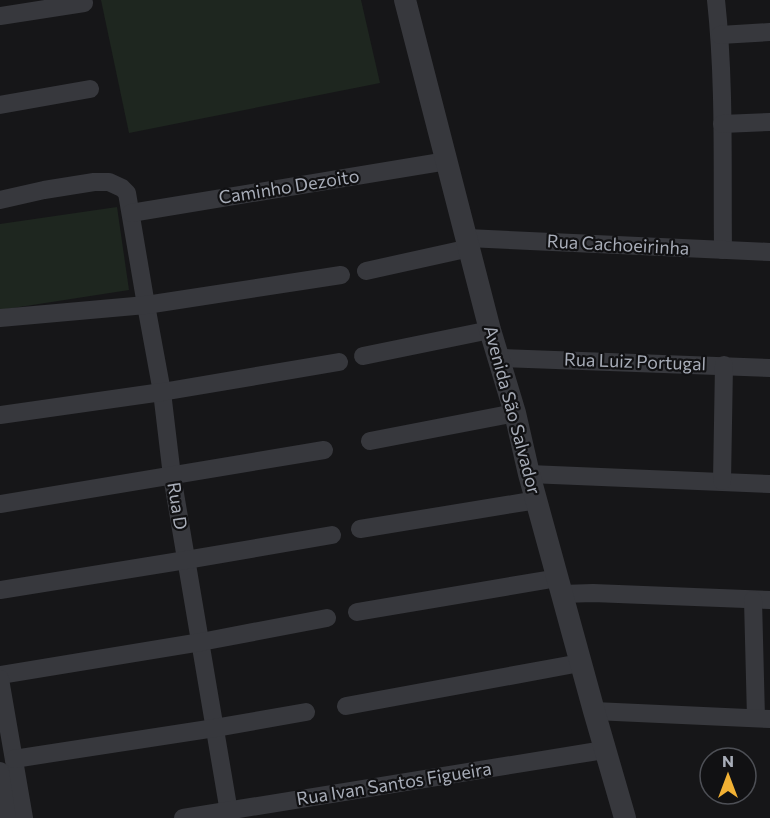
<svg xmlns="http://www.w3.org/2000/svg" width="770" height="818" font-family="Commissioner,sans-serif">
	<rect width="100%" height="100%" fill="#161618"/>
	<g fill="#1e261f">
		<path d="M 101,0 L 361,0 L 380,83 L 129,133 Z"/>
		<path d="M 117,207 L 129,290 L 0,310 L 0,224 Z"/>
	</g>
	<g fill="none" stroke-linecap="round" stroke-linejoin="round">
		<g stroke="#37383d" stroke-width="18">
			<path d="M 716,0 C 725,83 722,167 723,250"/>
			<path d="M 0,16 L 84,3"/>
			<path d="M 720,35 L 770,32"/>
			<path d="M 0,105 L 90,89"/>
			<path d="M 722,124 L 770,122"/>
			<path d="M 0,200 L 44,190 L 94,182 L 109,182 L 122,188 L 127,193 L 146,305 L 162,392 L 172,476 L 230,818"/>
			<path d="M 131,213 L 447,161"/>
			<path d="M 467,238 L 770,252"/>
			<path d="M 366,271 L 470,248"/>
			<path d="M 0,318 L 146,305 L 341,275"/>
			<path d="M 363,356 L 490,330"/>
			<path d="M 500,358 L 770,368"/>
			<path d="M 0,415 L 162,392 L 339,362"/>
			<path d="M 370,441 L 515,413"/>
			<path d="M 529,474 L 770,484"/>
			<path d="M 722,481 L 724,365"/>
			<path d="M 0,504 L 324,450"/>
			<path d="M 360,529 L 537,500"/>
			<path d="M 0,590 L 186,560 L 332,535"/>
			<path d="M 562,594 L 593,593 L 770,600"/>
			<path d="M 753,600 L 756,718"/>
			<path d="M 357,612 L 558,578"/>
			<path d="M 0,675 L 201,642 L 327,618"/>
			<path d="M 0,679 L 24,818"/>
			<path d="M 346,706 L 580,663"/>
			<path d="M 594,711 L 770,719"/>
			<path d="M 14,759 L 215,728 L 306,712"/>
			<path d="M 0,771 L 7,818"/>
			<path d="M 183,818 L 604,750"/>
		</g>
		<path stroke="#37383d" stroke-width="22" d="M 405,0 L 490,330 L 515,413 L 529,474 L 594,711 L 625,818"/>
	</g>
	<g text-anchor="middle" stroke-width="4.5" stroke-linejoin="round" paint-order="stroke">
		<g font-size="18" fill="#a8adb8" stroke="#111113">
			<text transform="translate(289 187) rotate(-9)" y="6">Caminho Dezoito</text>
			<text transform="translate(618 245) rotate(3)" y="6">Rua Cachoeirinha</text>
			<text transform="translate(635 362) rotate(2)" y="6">Rua Luiz Portugal</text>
			<text transform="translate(512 410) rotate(75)" y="6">Avenida São Salvador</text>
			<text transform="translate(177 506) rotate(81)" y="6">Rua D</text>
			<text transform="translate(394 784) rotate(-9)" y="6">Rua Ivan Santos Figueira</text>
		</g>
	</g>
	<g transform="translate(728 776)"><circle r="28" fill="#111113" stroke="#4d4f55" stroke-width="1.5"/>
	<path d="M0-4.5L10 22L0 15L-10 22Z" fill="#f2b134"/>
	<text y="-9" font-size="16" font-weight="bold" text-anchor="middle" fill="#a8adb8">N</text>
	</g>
</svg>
